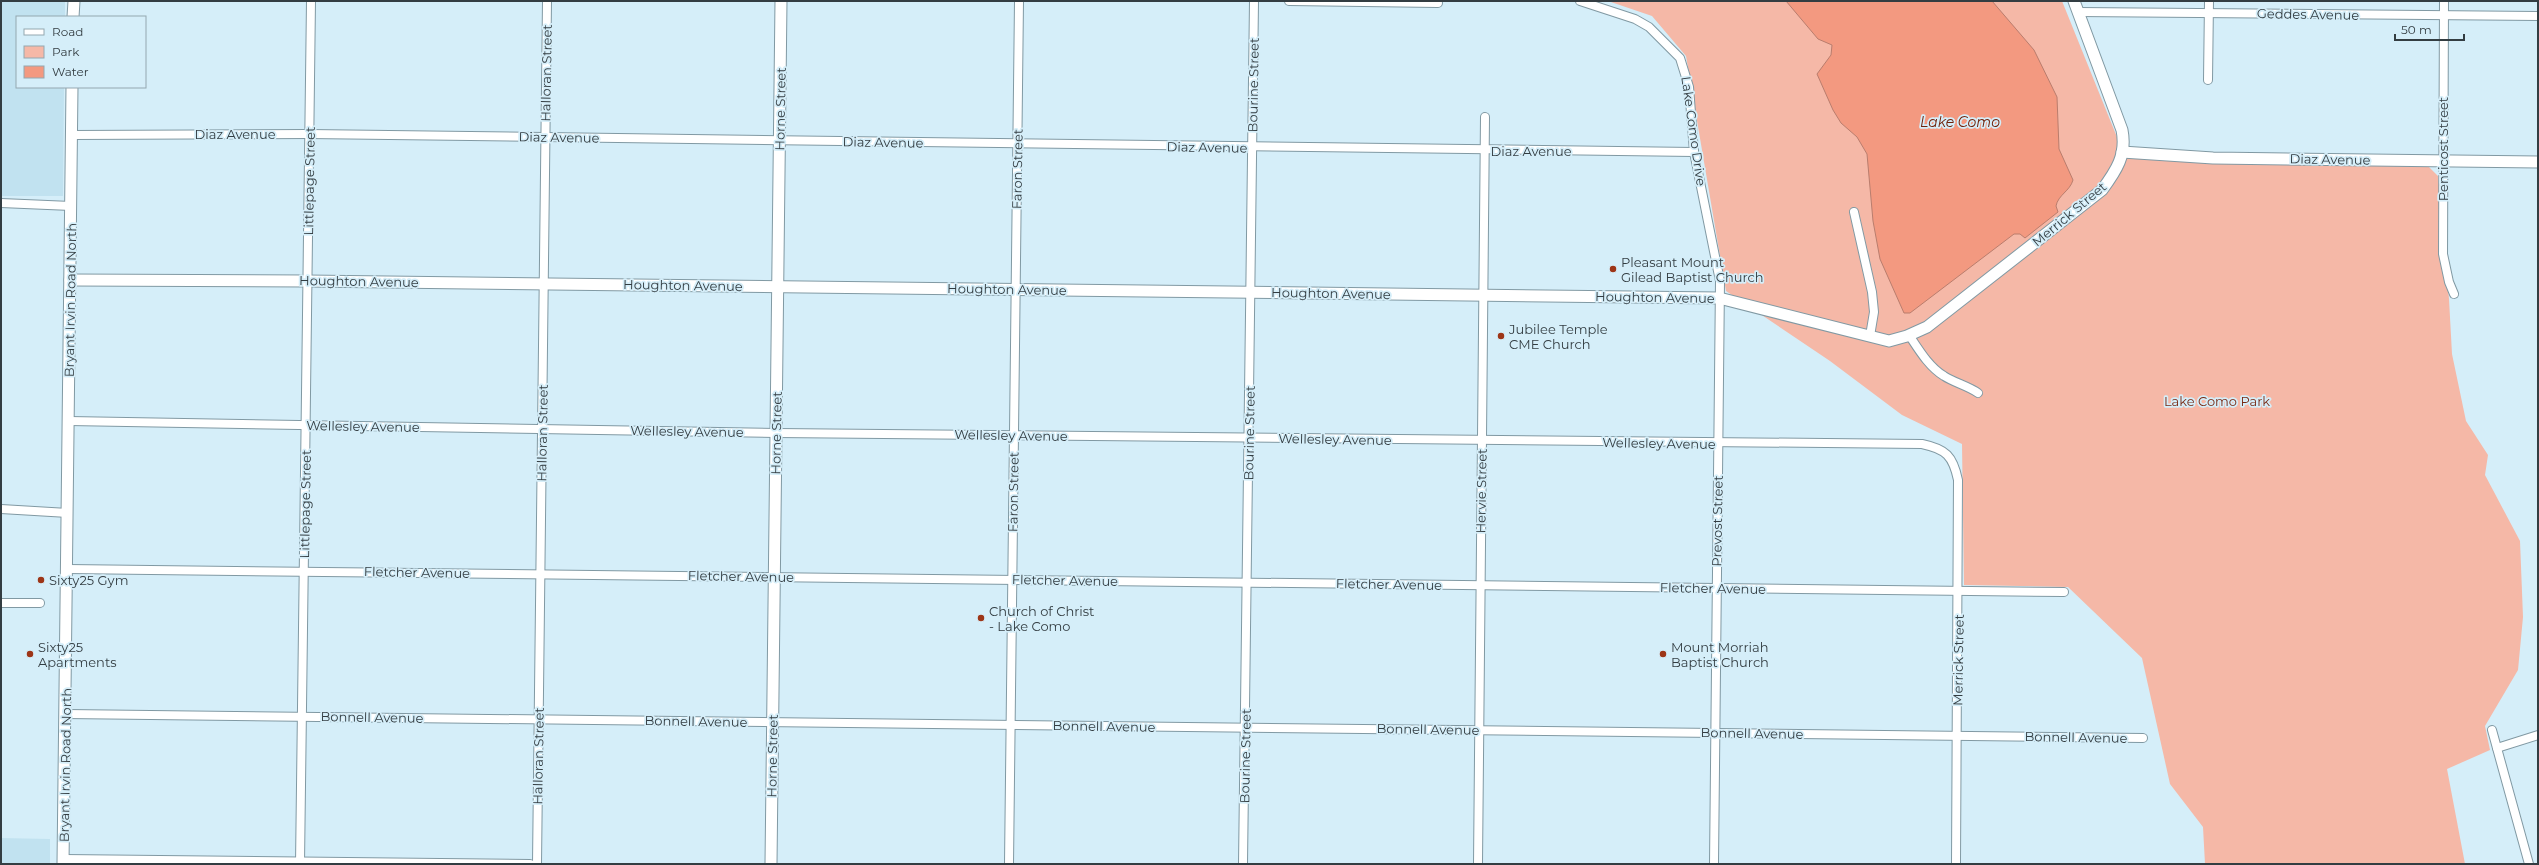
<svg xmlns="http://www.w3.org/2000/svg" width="2539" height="865" font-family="Montserrat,sans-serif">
	<rect width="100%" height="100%" fill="#d5eef9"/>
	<g fill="#c1e2f0">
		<path d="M 1,1 L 65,1 L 65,17 L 17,17 L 17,87 L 64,87 L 63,196 L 1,196 Z"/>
		<path d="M 1,838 L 50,839 L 50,864 L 1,864 Z"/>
	</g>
	<path fill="#f5b8a7" d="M 1608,1 L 2062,1 L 2123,152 L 2428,166 L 2438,176 L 2449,299 L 2452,354 L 2466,421 L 2488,455 L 2485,475 L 2520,541 L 2523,617 L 2518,670 L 2485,726 L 2490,750 L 2447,769 L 2465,864 L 2205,864 L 2203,827 L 2170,784 L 2142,658 L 2068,587 L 1964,585 L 1962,444 L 1902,415 L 1830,361 L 1726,291 L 1686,56 L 1652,16 Z"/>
	<path fill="#f39980" stroke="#b97d6d" d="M 1786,1 L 1992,1 L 2034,50 L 2057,97 L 2059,149 L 2073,180 C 2070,191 2058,195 2056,206 L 2058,212 L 2025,238 L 2020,234 L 2014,234 L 1910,313 L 1904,313 L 1880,259 L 1873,221 L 1867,154 L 1857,137 L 1841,123 L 1833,110 L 1817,74 L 1831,55 L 1832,45 L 1818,39 Z"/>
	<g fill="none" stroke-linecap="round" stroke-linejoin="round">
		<defs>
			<g id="street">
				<path d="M 1289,1 L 1438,3"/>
				<path d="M 1580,1 L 1635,19 L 1649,27 L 1680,58 L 1689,87 L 1694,152 L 1720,281 L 1714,864"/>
				<path d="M 2444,1 L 2443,254 L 2449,282 L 2454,294"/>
				<path d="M 2078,12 L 2538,16"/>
				<path d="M 2208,80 L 2209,1"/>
				<path d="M 71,135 L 309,134 L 1694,152"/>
				<path d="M 1,203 L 71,206"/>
				<path d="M 1854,212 L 1872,292 L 1874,312 L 1870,336"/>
				<path d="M 1909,335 C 1919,350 1929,367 1944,376 C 1955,383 1968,386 1978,393"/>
				<path d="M 69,421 L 776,433 L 1922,444 C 1946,449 1953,456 1958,480 L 1956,864"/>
				<path d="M 1,509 L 68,513"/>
				<path d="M 67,569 L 2064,592"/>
				<path d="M 1,603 L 40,603"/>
				<path d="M 66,714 L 2143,738"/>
				<path d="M 2492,730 L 2529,864"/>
				<path d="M 2497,748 L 2538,735"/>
				<path d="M 63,859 L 530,864"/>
				<path d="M 300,864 L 311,1"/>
				<path d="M 537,864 L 547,1"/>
				<path d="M 1009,864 L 1019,1"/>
				<path d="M 1243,864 L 1254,1"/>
				<path d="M 1478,864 L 1485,117"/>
			</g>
			<g id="secondary">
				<path d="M 73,17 L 74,1"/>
				<path d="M 2122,152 L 2213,158 L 2538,162"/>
				<path d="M 70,280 L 307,281 L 1719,298 L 1889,341 L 1907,336 L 1927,327 L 2102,190 C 2116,171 2127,155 2122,130 L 2074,1"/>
				<path d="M 63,864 L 72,87"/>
				<path d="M 771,864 L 781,1"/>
			</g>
		</defs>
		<use href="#street" stroke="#8199a3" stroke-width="10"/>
		<use href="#secondary" stroke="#8199a3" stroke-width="13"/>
		<use href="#street" stroke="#fff" stroke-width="8"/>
		<use href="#secondary" stroke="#fff" stroke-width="11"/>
	</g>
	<g fill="#9d3517" stroke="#d5eef9" stroke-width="1.5">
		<circle cx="1613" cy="269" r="4"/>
		<circle cx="1501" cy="336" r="4"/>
		<circle cx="41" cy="580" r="4"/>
		<circle cx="981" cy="618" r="4"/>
		<circle cx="30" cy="654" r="4"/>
		<circle cx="1663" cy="654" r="4"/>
	</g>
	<g text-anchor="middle" stroke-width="3.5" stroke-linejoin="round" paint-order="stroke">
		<g font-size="13" fill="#333d42" stroke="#d5eef9">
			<text transform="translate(2308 14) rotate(1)" y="5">Geddes Avenue</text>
			<text transform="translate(546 73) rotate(-89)" y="5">Halloran Street</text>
			<text transform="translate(1253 85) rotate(-89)" y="5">Bourine Street</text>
			<text transform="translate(780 109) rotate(-89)" y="5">Horne Street</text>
			<text transform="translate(1694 131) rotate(82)" y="5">Lake Como Drive</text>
			<text x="235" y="139">Diaz Avenue</text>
			<text transform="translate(559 137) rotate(1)" y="5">Diaz Avenue</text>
			<text transform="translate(883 142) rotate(1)" y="5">Diaz Avenue</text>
			<text transform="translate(1207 147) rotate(1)" y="5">Diaz Avenue</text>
			<text transform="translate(2443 149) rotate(-90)" y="5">Penticost Street</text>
			<text x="1531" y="156">Diaz Avenue</text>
			<text transform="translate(2330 159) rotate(1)" y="5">Diaz Avenue</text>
			<text transform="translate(1017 169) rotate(-89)" y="5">Faron Street</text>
			<text transform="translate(309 181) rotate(-89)" y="5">Littlepage Street</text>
			<text transform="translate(2069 214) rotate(-40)" y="5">Merrick Street</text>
			<text transform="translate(359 281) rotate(1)" y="5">Houghton Avenue</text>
			<text transform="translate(683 285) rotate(1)" y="5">Houghton Avenue</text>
			<text transform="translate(1007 289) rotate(1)" y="5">Houghton Avenue</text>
			<text transform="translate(1331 293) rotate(1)" y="5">Houghton Avenue</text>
			<text transform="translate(1655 297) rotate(1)" y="5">Houghton Avenue</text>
			<text transform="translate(70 300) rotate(-89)" y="5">Bryant Irvin Road North</text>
			<text transform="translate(363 426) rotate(1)" y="5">Wellesley Avenue</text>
			<text transform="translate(687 431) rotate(1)" y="5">Wellesley Avenue</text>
			<text transform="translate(542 433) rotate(-89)" y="5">Halloran Street</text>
			<text transform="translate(776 433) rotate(-89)" y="5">Horne Street</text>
			<text transform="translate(1249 433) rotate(-89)" y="5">Bourine Street</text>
			<text transform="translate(1011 435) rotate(1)" y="5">Wellesley Avenue</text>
			<text transform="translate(1335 439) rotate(1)" y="5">Wellesley Avenue</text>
			<text transform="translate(1659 443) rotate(1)" y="5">Wellesley Avenue</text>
			<text transform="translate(1481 491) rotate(-89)" y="5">Hervie Street</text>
			<text transform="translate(1013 492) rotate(-89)" y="5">Faron Street</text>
			<text transform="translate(305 504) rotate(-89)" y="5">Littlepage Street</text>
			<text transform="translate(1717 521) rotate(-89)" y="5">Prevost Street</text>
			<text transform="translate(417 572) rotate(1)" y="5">Fletcher Avenue</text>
			<text transform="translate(741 576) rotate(1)" y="5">Fletcher Avenue</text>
			<text transform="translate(1065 580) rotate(1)" y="5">Fletcher Avenue</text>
			<text transform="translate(1389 584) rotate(1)" y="5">Fletcher Avenue</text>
			<text transform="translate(1713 588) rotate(1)" y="5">Fletcher Avenue</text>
			<text transform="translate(1958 660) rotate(-89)" y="5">Merrick Street</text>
			<text transform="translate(372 717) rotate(1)" y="5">Bonnell Avenue</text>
			<text transform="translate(696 721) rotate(1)" y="5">Bonnell Avenue</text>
			<text transform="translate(1104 726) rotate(1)" y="5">Bonnell Avenue</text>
			<text transform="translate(1428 729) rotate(1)" y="5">Bonnell Avenue</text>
			<text transform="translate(1752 733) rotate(1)" y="5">Bonnell Avenue</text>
			<text transform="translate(2076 737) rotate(1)" y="5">Bonnell Avenue</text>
			<text transform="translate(538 756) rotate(-89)" y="5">Halloran Street</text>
			<text transform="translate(772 756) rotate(-89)" y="5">Horne Street</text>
			<text transform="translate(1245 756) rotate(-89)" y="5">Bourine Street</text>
			<text transform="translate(65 765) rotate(-89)" y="5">Bryant Irvin Road North</text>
		</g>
		<g font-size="13" fill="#333d42" stroke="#d5eef9" text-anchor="start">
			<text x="1621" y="267">Pleasant Mount<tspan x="1621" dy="15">Gilead Baptist Church</tspan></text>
			<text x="1509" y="334">Jubilee Temple<tspan x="1509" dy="15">CME Church</tspan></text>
			<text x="49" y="585">Sixty25 Gym</text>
			<text x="989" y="616">Church of Christ<tspan x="989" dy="15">- Lake Como</tspan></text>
			<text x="38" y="652">Sixty25<tspan x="38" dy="15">Apartments</tspan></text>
			<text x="1671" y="652">Mount Morriah<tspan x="1671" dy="15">Baptist Church</tspan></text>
		</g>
		<g font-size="13" fill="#782913" stroke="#d5eef9">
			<text x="2217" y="406">Lake Como Park</text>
		</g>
		<g font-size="14" font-style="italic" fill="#702109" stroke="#d5eef9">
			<text x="1960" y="127">Lake Como</text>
		</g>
	</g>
	<rect width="2539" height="865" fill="none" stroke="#333d42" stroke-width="4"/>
	<rect x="16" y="16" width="130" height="72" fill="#d5eef9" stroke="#94a7b0"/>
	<rect x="24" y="29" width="20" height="6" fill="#ffffff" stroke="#94a7b0"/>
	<text x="52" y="36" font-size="12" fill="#333d42">Road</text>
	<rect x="24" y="46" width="20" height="12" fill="#f5b8a7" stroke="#94a7b0"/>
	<text x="52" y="56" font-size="12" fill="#333d42">Park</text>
	<rect x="24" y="66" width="20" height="12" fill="#f39980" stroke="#94a7b0"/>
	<text x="52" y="76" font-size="12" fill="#333d42">Water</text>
	<path d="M2395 34v6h69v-6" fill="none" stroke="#333d42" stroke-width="2"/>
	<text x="2401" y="34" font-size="12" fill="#333d42" stroke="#d5eef9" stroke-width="3" paint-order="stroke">50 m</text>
</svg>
